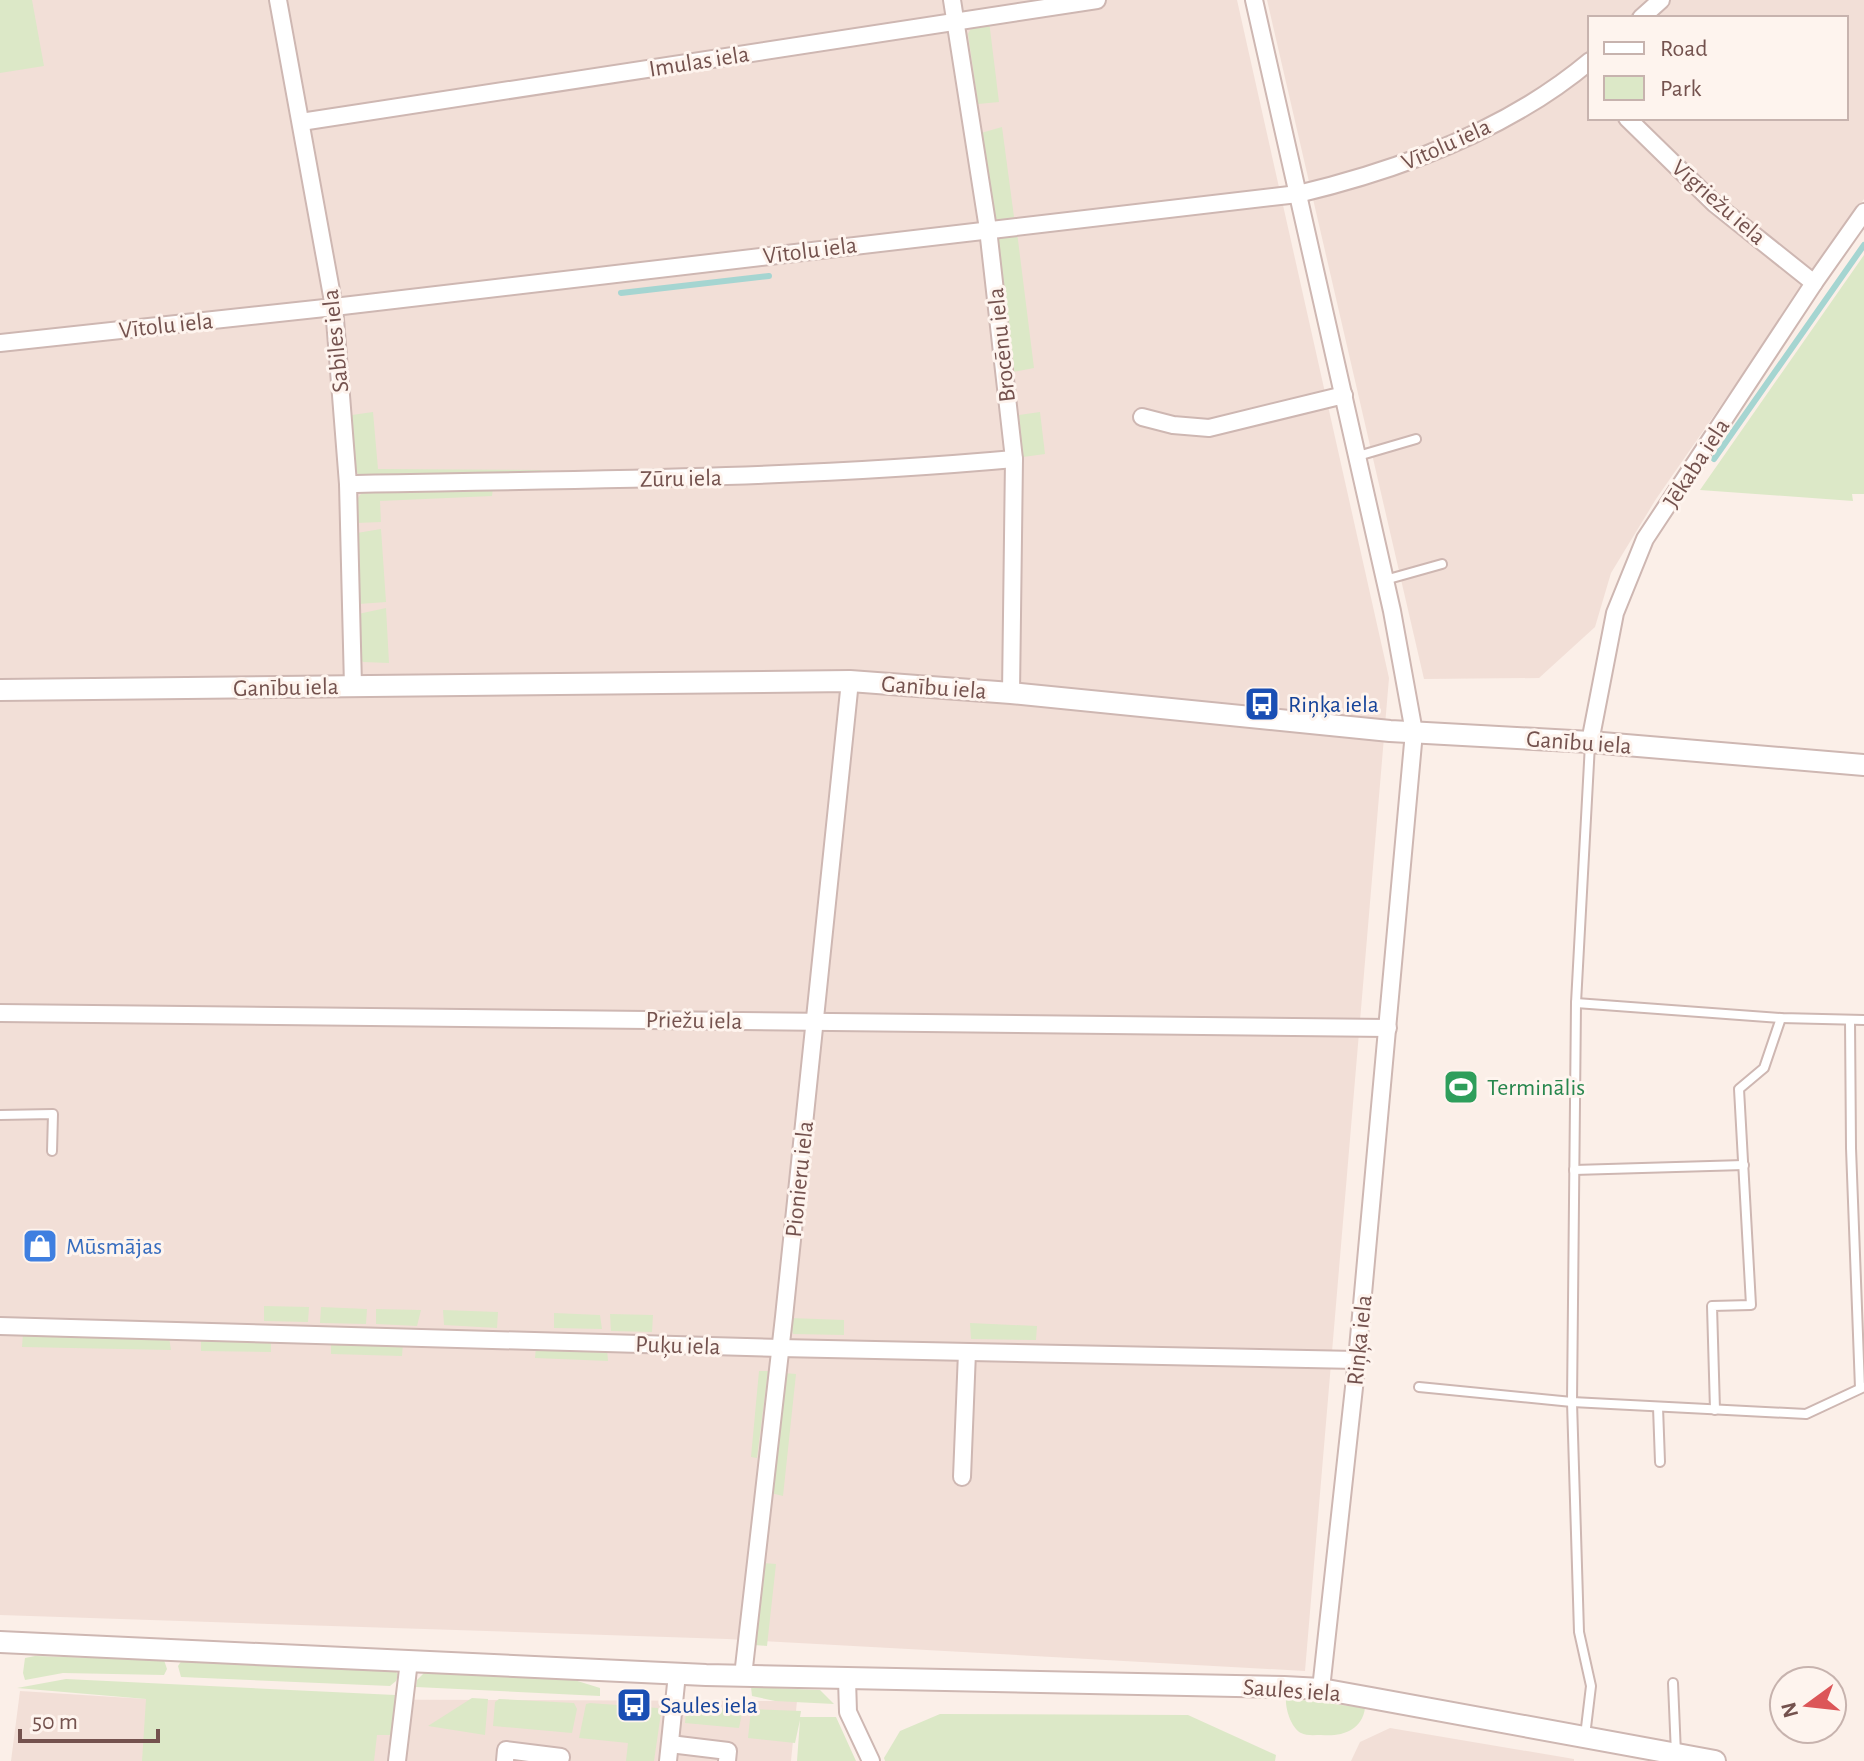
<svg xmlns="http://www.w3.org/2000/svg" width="1864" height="1761" font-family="'Alegreya Sans',sans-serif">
	<rect width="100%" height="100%" fill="#fbefe8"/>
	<g fill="#f2dfd7" fill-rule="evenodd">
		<path d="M 0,0 L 1237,0 L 1389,678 L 1305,1671 L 727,1639 L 0,1615 Z"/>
		<path d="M 1267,0 L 1864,0 L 1864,199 L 1656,499 L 1611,573 L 1595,627 L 1539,678 L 1424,679 ZM 1590,18 L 1846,18 L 1846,118 L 1590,118 Z"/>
		<path d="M 20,1691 L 146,1699 L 797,1701 L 791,1761 L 11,1761 Z"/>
		<path d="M 1390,1728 L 1574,1759 L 1574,1761 L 1351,1761 L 1360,1742 Z"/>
	</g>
	<g fill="#dce8c7">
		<path d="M 0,0 L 32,0 L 44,66 L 0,73 Z"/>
		<path d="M 989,21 L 999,102 L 978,104 L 968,34 L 972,27 Z"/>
		<path d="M 1002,127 L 1014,217 L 998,220 L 992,215 L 981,133 Z"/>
		<path d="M 1017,232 L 1034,368 L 1013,372 L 996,244 L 998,236 Z"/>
		<path d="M 1864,255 L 1864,494 L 1852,494 L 1853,501 L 1700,490 Z"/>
		<path d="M 373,412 L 378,469 L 542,470 C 526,479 395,477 367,477 L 358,474 L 353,464 L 351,419 L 352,415 Z"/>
		<path d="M 1040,412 L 1045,454 L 1023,457 L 1019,415 Z"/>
		<path d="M 493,488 L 492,496 L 380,501 L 381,522 L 356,523 C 355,510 353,500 364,491 Z"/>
		<path d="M 381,529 L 386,602 L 359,604 L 357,533 Z"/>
		<path d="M 386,608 L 389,663 L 363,662 L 359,658 L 358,614 Z"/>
		<path d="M 264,1306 L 309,1307 L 308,1322 L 264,1321 Z"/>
		<path d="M 321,1307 L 367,1309 L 366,1324 L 320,1323 Z"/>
		<path d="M 376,1309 L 421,1310 L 417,1326 L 376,1324 Z"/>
		<path d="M 443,1310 L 498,1312 L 497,1328 L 444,1325 Z"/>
		<path d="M 554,1313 L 600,1315 L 602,1329 L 554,1328 Z"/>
		<path d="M 610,1314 L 653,1315 L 652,1332 L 611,1331 Z"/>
		<path d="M 790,1318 L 844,1320 L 844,1335 L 793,1334 Z"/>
		<path d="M 970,1323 L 1037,1326 L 1036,1340 L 971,1339 Z"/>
		<path d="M 23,1333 L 169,1337 L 171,1350 L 22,1347 Z"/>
		<path d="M 201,1337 L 271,1339 L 271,1352 L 201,1351 Z"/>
		<path d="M 331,1341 L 403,1343 L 402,1356 L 331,1354 Z"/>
		<path d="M 536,1347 L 607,1349 L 608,1361 L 535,1358 Z"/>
		<path d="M 759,1371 L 768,1371 L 757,1458 L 751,1457 Z"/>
		<path d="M 783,1373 L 796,1374 L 783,1496 L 771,1493 Z"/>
		<path d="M 763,1563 L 776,1564 L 767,1646 L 754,1645 Z"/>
		<path d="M 35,1656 L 164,1660 L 167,1669 L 164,1675 L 63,1673 L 25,1680 L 23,1673 L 25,1658 Z"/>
		<path d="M 182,1660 L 393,1669 L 398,1674 L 396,1681 L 390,1686 L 181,1677 L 178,1666 Z"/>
		<path d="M 424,1673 L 571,1679 L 600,1688 L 600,1696 L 416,1687 L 417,1680 Z"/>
		<path d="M 66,1679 L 395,1695 L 392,1735 L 377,1735 L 374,1761 L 142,1761 L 146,1699 L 17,1688 Z"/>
		<path d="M 751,1687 L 820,1690 L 834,1704 L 775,1701 L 752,1696 Z"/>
		<path d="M 472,1698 L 488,1699 L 485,1735 L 428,1726 Z"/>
		<path d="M 1286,1698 L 1365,1708 C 1362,1731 1341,1737 1321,1735 C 1315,1735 1306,1736 1301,1733 C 1291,1728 1285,1708 1286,1698 Z"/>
		<path d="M 499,1699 L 574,1703 L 577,1709 L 572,1733 L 493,1726 L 495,1702 Z"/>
		<path d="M 590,1703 L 658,1708 L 661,1713 L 654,1761 L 626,1761 L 628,1743 L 579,1738 L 586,1704 Z"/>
		<path d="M 697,1708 L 743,1709 L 739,1728 L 685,1723 L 686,1712 Z"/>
		<path d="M 751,1709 L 801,1711 L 800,1717 L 836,1717 L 856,1761 L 797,1761 L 800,1720 L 795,1743 L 748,1738 Z"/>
		<path d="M 940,1714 L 1188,1715 L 1276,1755 L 1275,1761 L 885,1761 L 884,1758 L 900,1731 Z"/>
	</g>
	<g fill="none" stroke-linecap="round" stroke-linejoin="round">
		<g stroke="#a5d5d1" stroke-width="6">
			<path d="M 621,293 L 769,276"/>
			<path d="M 1714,459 L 1864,245"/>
		</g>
		<defs>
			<g id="service">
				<path d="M 1358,456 L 1416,439"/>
				<path d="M 1385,580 L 1442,564"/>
				<path d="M 1576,1003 L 1781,1018 L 1864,1020"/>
				<path d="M 1850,1020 L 1851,1148 L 1860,1388"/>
				<path d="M 0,1115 L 53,1114 L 52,1151"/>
				<path d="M 1574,1170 L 1744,1165"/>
				<path d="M 1419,1387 L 1572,1402 L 1806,1414 L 1864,1387"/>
				<path d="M 1658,1407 L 1660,1462"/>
				<path d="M 1715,1410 L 1712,1306 L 1751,1305 L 1739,1089 L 1764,1068 L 1781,1018"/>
				<path d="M 1673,1683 L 1676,1754"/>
				<path d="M 1585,1736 L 1591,1686 L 1579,1632 L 1572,1402 L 1576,1003 L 1590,744"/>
			</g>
			<g id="minor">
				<path d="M 278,0 L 334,307 L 348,484 L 353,686"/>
				<path d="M 952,0 L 988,229 L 1014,459 L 1011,693"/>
				<path d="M 1254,0 L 1392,611 L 1414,732 L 1357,1360 L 1321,1689"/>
				<path d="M 1641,18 L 1661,0"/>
				<path d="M 1627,118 L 1715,204 L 1814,283"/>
				<path d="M 301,122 L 1097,0"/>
				<path d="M 0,343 L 334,307 L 1298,194 C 1399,170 1509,129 1590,61"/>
				<path d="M 1142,417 L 1173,425 L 1209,428 L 1344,395"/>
				<path d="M 348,484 C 570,480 792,479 1014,459"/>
				<path d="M 1590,742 L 1615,613 L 1645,539 L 1814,283 L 1864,212"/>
				<path d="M 0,1013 L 1388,1028"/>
				<path d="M 0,1326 L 780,1348 L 1357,1360"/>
				<path d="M 962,1477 L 967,1352"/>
				<path d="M 743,1676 L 784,1317 L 850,681"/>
				<path d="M 847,1679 L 848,1712 L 871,1761"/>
				<path d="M 670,1744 L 728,1751 L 727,1761"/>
				<path d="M 397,1761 L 409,1661"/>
				<path d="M 505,1761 L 506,1750 L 561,1757 L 560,1761"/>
				<path d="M 668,1761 L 677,1674"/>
			</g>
			<g id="tertiary">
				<path d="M 0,690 L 850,681 L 1011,693 L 1390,731 L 1590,742 L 1864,765"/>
				<path d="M 0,1642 L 706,1675 L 1284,1687 L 1321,1689 L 1371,1698 L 1715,1761"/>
			</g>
		</defs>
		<use href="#service" stroke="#ceb7b2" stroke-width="12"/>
		<use href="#minor" stroke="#ceb7b2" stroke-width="20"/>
		<use href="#tertiary" stroke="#ceb7b2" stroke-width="24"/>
		<use href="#service" stroke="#fff" stroke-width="8"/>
		<use href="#minor" stroke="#fff" stroke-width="16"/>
		<use href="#tertiary" stroke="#fff" stroke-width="20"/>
	</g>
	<defs>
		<symbol id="bus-square" viewBox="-11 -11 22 22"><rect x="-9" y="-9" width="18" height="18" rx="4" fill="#1a4fb4" stroke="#fef4ee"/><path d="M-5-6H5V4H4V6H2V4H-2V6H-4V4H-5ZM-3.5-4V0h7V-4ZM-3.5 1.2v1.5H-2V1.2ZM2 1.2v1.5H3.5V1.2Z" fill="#fff"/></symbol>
		<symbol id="stadium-square" viewBox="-11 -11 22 22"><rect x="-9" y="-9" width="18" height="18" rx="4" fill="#2e9e5b" stroke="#fef4ee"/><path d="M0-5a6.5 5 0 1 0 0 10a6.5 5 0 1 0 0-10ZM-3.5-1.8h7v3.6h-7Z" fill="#fff"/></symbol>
		<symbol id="shop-square" viewBox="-11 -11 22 22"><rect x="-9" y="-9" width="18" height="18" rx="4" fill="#3f7fe0" stroke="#fef4ee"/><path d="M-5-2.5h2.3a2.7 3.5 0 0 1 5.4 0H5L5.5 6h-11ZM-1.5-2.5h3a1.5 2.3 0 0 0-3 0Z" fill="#fff"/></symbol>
	</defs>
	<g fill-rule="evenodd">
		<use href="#bus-square" x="1242" y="684" width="40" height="40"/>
		<use href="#stadium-square" x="1441" y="1067" width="40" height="40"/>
		<use href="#shop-square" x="20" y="1226" width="40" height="40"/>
		<use href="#bus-square" x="614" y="1685" width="40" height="40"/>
	</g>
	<g text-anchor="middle" stroke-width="6" stroke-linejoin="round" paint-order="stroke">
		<g font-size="24" fill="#74524e" stroke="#fef4ee">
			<text transform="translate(699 61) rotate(-9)" y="8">Imulas iela</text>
			<text transform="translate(1446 144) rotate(-24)" y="8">Vītolu iela</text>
			<text transform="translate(1719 202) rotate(41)" y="8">Vīgriežu iela</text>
			<text transform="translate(810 250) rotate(-7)" y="8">Vītolu iela</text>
			<text transform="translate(166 325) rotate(-6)" y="8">Vītolu iela</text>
			<text transform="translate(335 341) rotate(-96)" y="8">Sabiles iela</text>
			<text transform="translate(1001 345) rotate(-96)" y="8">Brocēnu iela</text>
			<text transform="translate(1696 463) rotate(-57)" y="8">Jēkaba iela</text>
			<text transform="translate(681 478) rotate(-1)" y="8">Zūru iela</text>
			<text transform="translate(286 687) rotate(-1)" y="8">Ganību iela</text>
			<text transform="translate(934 687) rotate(4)" y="8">Ganību iela</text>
			<text transform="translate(1579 742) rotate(4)" y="8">Ganību iela</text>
			<text transform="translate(694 1020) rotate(1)" y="8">Priežu iela</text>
			<text transform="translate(799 1179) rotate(-84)" y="8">Pionieru iela</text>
			<text transform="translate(1359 1340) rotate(-84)" y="8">Riņķa iela</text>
			<text transform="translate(678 1345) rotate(2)" y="8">Puķu iela</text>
			<text transform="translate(1292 1690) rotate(4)" y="8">Saules iela</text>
		</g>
		<g font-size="24" fill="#164399" stroke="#fef4ee" text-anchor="start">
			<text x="1288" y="712">Riņķa iela</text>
			<text x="660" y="1713">Saules iela</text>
		</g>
		<g font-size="24" fill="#27864d" stroke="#fef4ee" text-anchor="start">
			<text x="1487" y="1095">Terminālis</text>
		</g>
		<g font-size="24" fill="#366cbe" stroke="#fef4ee" text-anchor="start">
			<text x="66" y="1254">Mūsmājas</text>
		</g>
	</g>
	<rect x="1588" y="16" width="260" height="104" fill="#fef4ee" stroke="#c7b3ae" stroke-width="2"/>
	<rect x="1604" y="42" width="40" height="12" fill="#ffffff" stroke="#c7b3ae" stroke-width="2"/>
	<text x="1660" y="56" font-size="24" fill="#74524e">Road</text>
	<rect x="1604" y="76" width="40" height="24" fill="#dce8c7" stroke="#c7b3ae" stroke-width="2"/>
	<text x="1660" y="96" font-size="24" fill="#74524e">Park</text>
	<g transform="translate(1808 1705) rotate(255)"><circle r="38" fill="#fef4ee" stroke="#c7b3ae" stroke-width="2"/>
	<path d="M0-6L14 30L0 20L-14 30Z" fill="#dc5658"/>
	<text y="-12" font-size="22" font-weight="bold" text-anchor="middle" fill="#74524e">N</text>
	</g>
	<path d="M20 1729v12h138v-12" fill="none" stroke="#74524e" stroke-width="4"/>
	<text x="32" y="1729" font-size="24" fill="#74524e" stroke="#fef4ee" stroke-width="6" paint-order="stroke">50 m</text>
</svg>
